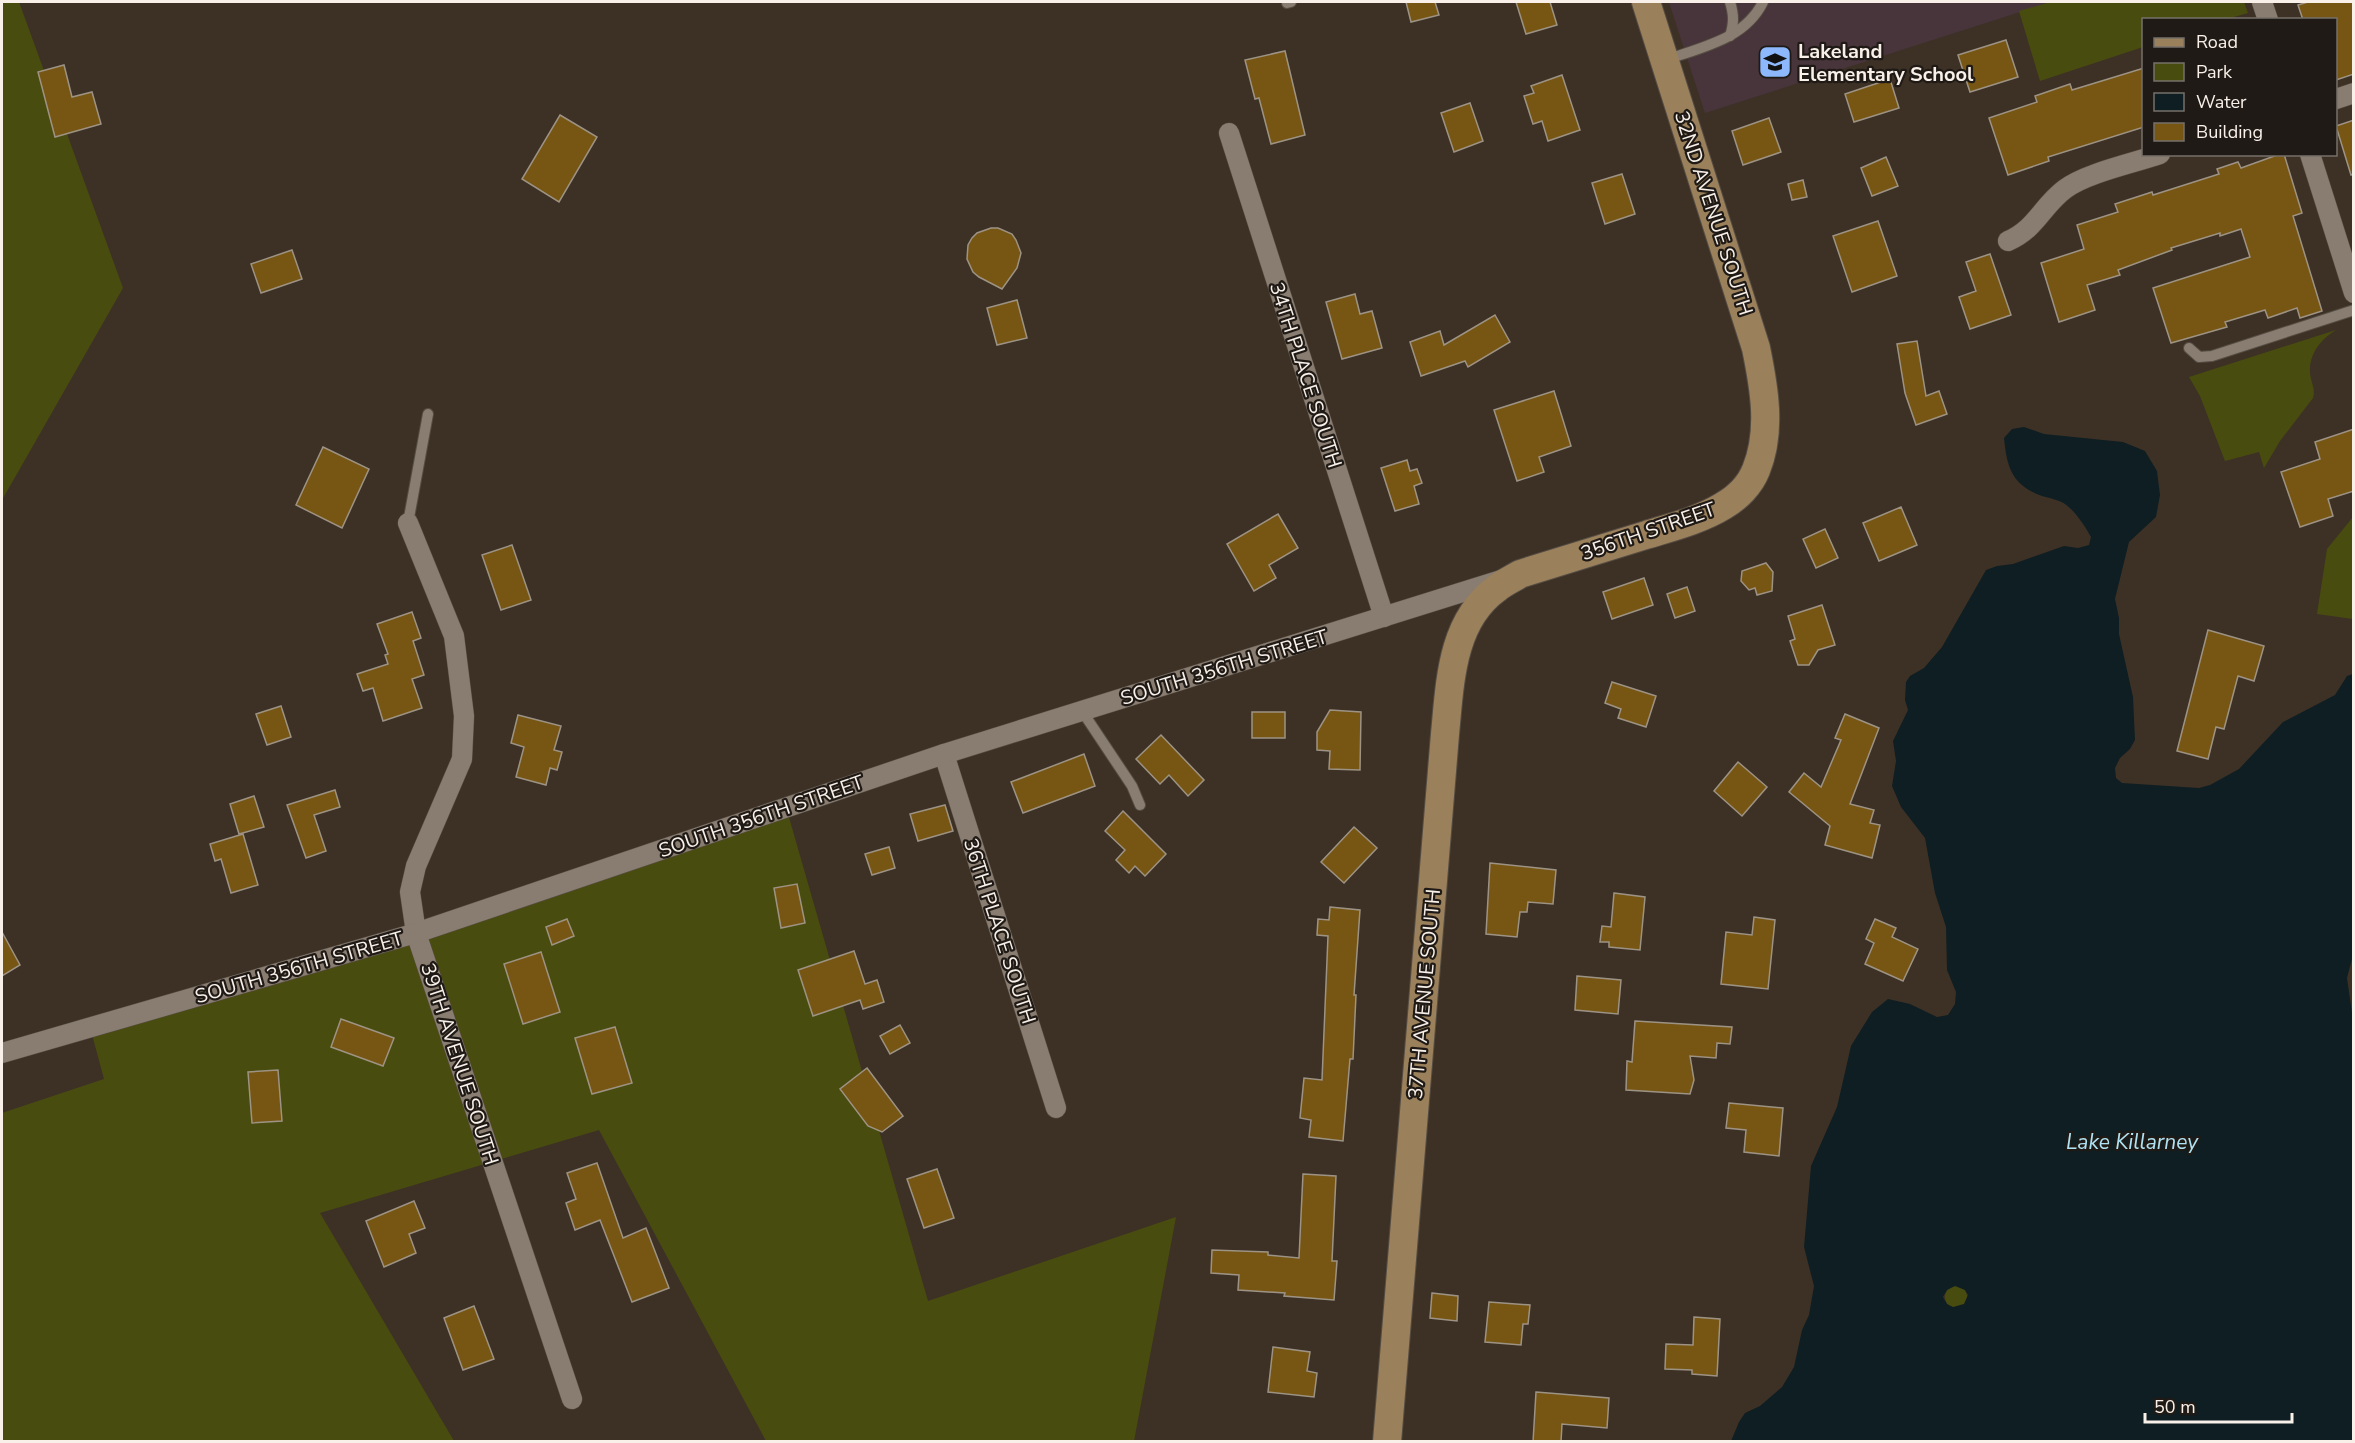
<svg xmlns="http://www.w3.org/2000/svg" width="2355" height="1443" font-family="'Nunito Sans',sans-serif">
	<rect width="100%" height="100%" fill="#3d3126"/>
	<path fill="#48353c" d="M 1669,2 L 2051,2 L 1705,113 Z"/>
	<g fill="#494c0f">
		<path d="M 2,2 L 19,2 L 123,288 L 2,500 Z"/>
		<path d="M 2051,2 L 2244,2 L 2248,13 L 2227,19 L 2144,20 L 2143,47 L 2040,81 L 2019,11 Z"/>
		<path d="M 2336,330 C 2319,340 2306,358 2311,379 C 2313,387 2315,390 2313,398 L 2280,441 L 2264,468 L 2259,452 L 2225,461 L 2200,396 L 2189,377 Z"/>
		<path d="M 2353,517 L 2353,619 L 2317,614 L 2327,549 Z"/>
		<path d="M 786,807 L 928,1301 L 1176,1217 L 1134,1441 L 766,1441 L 599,1130 L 320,1213 L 454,1441 L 2,1441 L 2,1113 L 104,1079 L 90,1027 Z"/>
		<circle cx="1956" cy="1297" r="11"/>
	</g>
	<path fill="#0f1e22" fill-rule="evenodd" d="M 2024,427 L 2044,434 L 2123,442 L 2145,451 L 2157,471 L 2160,495 L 2156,517 L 2129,542 L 2115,599 L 2119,618 L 2119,634 L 2133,697 L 2135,740 L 2130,749 L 2120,758 L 2115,768 L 2116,778 L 2122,783 L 2199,788 L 2210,785 L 2239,769 L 2283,722 L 2335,695 L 2347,676 L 2353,674 L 2354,951 L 2347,978 L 2354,1027 L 2353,1441 L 1731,1441 L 1739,1422 L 1745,1413 L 1760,1406 L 1782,1387 L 1794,1367 L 1802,1330 L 1809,1315 L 1814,1286 L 1804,1247 L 1811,1166 L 1837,1107 L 1851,1046 L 1872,1012 L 1888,999 L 1910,1004 L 1937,1017 L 1948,1015 L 1955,1004 L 1956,992 L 1947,970 L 1946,927 L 1935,893 L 1925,838 L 1901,807 L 1892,786 L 1896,761 L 1893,741 L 1908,710 L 1905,700 L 1906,682 L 1910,676 L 1924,668 L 1942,647 L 1986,570 L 1997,566 L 2013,564 L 2064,546 L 2078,548 L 2089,545 L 2091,537 C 2085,526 2075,511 2065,504 C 2059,500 2049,498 2042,496 C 2012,485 2007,468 2004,438 L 2012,429 ZM 1955,1286 L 1965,1290 L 1968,1295 L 1964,1304 L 1953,1307 L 1947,1304 L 1943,1297 L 1947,1290 Z"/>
	<g fill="#775512" stroke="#9d9384" stroke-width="1.5">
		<path d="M 1406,2 L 1435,2 L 1439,15 L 1411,22 Z"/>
		<path d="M 1516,2 L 1550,2 L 1557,25 L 1526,34 Z"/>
		<path d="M 2308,2 L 2354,2 L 2354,74 L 2336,80 L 2336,20 L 2303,20 L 2298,5 Z"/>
		<path d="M 2006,40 L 2018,77 L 1970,92 L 1958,55 Z"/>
		<path d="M 1285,51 L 1305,135 L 1271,144 L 1259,98 L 1255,99 L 1245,60 Z"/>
		<path d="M 64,65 L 72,97 L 92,92 L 101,124 L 55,137 L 38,72 Z"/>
		<path d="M 2144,68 L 2144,127 L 2048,157 L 2049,161 L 2008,175 L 1989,118 L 2037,102 L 2035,96 L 2070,84 L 2072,90 Z"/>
		<path d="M 1562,75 L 1580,130 L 1548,141 L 1542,121 L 1533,124 L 1524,96 L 1534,93 L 1531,86 Z"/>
		<path d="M 1890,79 L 1899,108 L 1854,122 L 1845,94 Z"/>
		<path d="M 1470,103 L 1483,141 L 1454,152 L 1441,113 Z"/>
		<path d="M 560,115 L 597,137 L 559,202 L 522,179 Z"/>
		<path d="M 1769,118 L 1781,152 L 1743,165 L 1732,131 Z"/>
		<path d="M 2354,120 L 2354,174 L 2351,175 L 2336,126 Z"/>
		<path d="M 2280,154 L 2284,154 L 2302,213 L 2293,216 L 2322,311 L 2300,318 L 2297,308 L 2268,318 L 2265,310 L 2225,322 L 2227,327 L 2171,343 L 2153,288 L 2250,257 L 2241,229 L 2220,236 L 2220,233 L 2171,248 L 2172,250 L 2118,270 L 2120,275 L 2087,285 L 2095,310 L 2059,322 L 2041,263 L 2084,249 L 2077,225 L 2118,212 L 2115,204 L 2152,192 L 2153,195 L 2219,174 L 2217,169 L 2238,162 L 2241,168 Z"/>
		<path d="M 1886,157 L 1898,186 L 1872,196 L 1861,168 Z"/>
		<path d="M 1622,174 L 1635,214 L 1605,224 L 1592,183 Z"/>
		<path d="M 1803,180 L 1807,197 L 1792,200 L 1788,184 Z"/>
		<path d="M 1878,221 L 1897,276 L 1852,292 L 1833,236 Z"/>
		<path d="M 991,228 L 998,228 L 1012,234 L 1016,240 L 1021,253 L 1017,268 L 1002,289 L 979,277 L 973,272 L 967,259 L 968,245 L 972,238 L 977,233 Z"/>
		<path d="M 292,250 L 302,279 L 261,293 L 251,264 Z"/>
		<path d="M 1990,254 L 2011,315 L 1970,329 L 1959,297 L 1976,291 L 1966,262 Z"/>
		<path d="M 1355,294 L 1360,314 L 1372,311 L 1382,348 L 1342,359 L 1326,302 Z"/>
		<path d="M 1017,300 L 1027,338 L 997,345 L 987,308 Z"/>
		<path d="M 1495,315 L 1510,342 L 1468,367 L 1465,361 L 1421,376 L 1410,342 L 1440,331 L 1444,345 Z"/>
		<path d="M 1917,341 L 1926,396 L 1939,391 L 1947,414 L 1916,425 L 1905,393 L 1897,344 Z"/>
		<path d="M 1554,391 L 1571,446 L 1539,457 L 1544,472 L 1517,481 L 1494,410 Z"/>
		<path d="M 2354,429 L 2354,491 L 2328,499 L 2333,516 L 2300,527 L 2281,472 L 2320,459 L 2315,442 Z"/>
		<path d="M 323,447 L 369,469 L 342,528 L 296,505 Z"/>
		<path d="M 1407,460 L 1410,471 L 1417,469 L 1422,483 L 1414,486 L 1419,504 L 1395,511 L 1381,468 Z"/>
		<path d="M 1901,507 L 1917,545 L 1879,561 L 1863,523 Z"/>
		<path d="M 1278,514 L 1298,548 L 1269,565 L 1276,578 L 1254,591 L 1227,544 Z"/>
		<path d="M 1825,529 L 1838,558 L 1816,568 L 1803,539 Z"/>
		<path d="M 512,545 L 531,600 L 501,610 L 482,555 Z"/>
		<path d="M 1766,563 L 1773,572 L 1772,591 L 1757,595 L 1755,588 L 1749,590 L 1741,581 L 1742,571 Z"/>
		<path d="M 1644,578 L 1653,605 L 1612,619 L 1603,592 Z"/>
		<path d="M 1687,587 L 1695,611 L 1675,618 L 1667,594 Z"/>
		<path d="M 1822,605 L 1835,645 L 1818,650 L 1809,665 L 1798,665 L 1790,641 L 1795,639 L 1788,616 Z"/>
		<path d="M 412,612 L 421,638 L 413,641 L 424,675 L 412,679 L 422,708 L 383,721 L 373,688 L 363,691 L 357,674 L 388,664 L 385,655 L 388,654 L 377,624 Z"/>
		<path d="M 2208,630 L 2264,646 L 2254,681 L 2238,676 L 2224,729 L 2216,727 L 2208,759 L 2177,751 Z"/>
		<path d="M 1612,682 L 1656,696 L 1646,727 L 1618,718 L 1621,709 L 1605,703 Z"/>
		<path d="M 281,706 L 291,737 L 267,745 L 256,714 Z"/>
		<path d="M 1330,710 L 1361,712 L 1360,770 L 1329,769 L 1330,751 L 1317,750 L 1317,732 Z"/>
		<rect x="1252" y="712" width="33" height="26"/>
		<path d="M 1845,714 L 1879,728 L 1850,804 L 1874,810 L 1870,823 L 1880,825 L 1872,858 L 1825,845 L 1830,826 L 1789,792 L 1804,773 L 1821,787 L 1841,740 L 1835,738 Z"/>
		<path d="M 518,715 L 561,726 L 554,750 L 562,752 L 557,770 L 550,768 L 546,785 L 516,777 L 524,747 L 511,743 Z"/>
		<path d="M 1161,735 L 1204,780 L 1188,796 L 1169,775 L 1160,784 L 1136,759 Z"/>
		<path d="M 1084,754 L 1095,786 L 1023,813 L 1011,782 Z"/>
		<path d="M 1738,762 L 1767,787 L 1742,816 L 1714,791 Z"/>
		<path d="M 335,790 L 340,807 L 314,815 L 326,851 L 306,858 L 287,805 Z"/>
		<path d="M 254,796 L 264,827 L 239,834 L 230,804 Z"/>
		<path d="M 945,805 L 953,831 L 918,841 L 910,814 Z"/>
		<path d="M 1123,811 L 1166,854 L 1145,876 L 1135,866 L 1129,873 L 1116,860 L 1125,850 L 1105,831 Z"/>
		<path d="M 1354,827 L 1377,848 L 1344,883 L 1321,862 Z"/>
		<path d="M 243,834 L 258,885 L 231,893 L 221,859 L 215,861 L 210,844 Z"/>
		<path d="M 889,847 L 895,868 L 872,875 L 865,854 Z"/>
		<path d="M 1490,863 L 1556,870 L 1553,904 L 1528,902 L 1527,912 L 1520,912 L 1517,937 L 1486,934 Z"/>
		<path d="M 797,884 L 805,923 L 781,928 L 774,888 Z"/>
		<path d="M 1614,893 L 1645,897 L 1640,950 L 1609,947 L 1609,942 L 1600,942 L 1602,926 L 1611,927 Z"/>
		<path d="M 1330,907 L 1360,910 L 1354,995 L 1356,995 L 1353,1059 L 1350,1059 L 1343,1141 L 1309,1137 L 1311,1120 L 1300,1118 L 1304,1078 L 1322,1080 L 1328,936 L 1317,935 L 1318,919 L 1329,920 Z"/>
		<path d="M 1754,917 L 1775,920 L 1768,989 L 1721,984 L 1726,932 L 1752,935 Z"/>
		<path d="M 567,919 L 574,936 L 552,945 L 546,927 Z"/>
		<path d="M 1875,919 L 1896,928 L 1892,937 L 1918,949 L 1903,981 L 1865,964 L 1874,943 L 1866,939 Z"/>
		<path d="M 2,932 L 20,965 L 2,976 Z"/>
		<path d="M 854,951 L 865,984 L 877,980 L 884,1002 L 863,1009 L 860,1000 L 813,1016 L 798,970 Z"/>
		<path d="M 541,952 L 560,1012 L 523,1024 L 504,964 Z"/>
		<path d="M 1577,976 L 1621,980 L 1618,1014 L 1575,1010 Z"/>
		<path d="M 341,1019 L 394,1038 L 383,1066 L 331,1047 Z"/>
		<path d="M 1635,1021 L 1732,1027 L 1730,1044 L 1717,1043 L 1716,1058 L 1690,1056 L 1694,1080 L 1690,1094 L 1626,1090 L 1627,1061 L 1632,1062 Z"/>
		<path d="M 900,1025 L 910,1043 L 890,1054 L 880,1036 Z"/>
		<path d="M 615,1027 L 632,1083 L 592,1094 L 575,1038 Z"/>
		<path d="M 867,1068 L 903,1116 L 882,1132 L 868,1126 L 840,1089 Z"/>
		<path d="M 278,1070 L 282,1121 L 252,1123 L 248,1072 Z"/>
		<path d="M 1729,1103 L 1783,1108 L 1779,1156 L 1744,1152 L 1746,1130 L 1726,1128 Z"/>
		<path d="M 597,1163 L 623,1238 L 646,1228 L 669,1288 L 632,1302 L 600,1220 L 575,1230 L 566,1203 L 576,1199 L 567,1173 Z"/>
		<path d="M 937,1169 L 954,1218 L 924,1228 L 907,1179 Z"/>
		<path d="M 1303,1174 L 1336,1176 L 1332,1261 L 1337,1261 L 1334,1300 L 1284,1296 L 1285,1293 L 1238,1290 L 1239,1275 L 1211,1273 L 1212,1250 L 1268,1252 L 1268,1255 L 1299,1258 Z"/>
		<path d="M 414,1201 L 425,1228 L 409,1234 L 416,1253 L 384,1267 L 366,1221 Z"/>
		<path d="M 1432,1293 L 1458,1296 L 1457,1321 L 1430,1318 Z"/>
		<path d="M 1489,1302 L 1530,1305 L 1528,1324 L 1523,1324 L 1521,1345 L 1485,1342 Z"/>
		<path d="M 474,1306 L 494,1359 L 463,1370 L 444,1318 Z"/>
		<path d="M 1694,1317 L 1720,1319 L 1717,1376 L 1692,1374 L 1692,1370 L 1665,1369 L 1666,1344 L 1693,1345 Z"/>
		<path d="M 1273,1347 L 1310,1352 L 1307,1371 L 1317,1373 L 1314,1397 L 1268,1392 Z"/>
		<path d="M 1536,1392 L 1609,1398 L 1607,1428 L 1562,1424 L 1561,1442 L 1533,1442 Z"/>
	</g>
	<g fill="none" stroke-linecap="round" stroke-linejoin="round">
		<defs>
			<g id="lane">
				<path d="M 1287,3 L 1291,2"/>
				<path d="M 1730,36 C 1734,23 1734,15 1730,2"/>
				<path d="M 1666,60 C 1702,47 1745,39 1763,2"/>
				<path d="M 2189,348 L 2199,357 L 2212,356 L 2354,310"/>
				<path d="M 408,523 L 428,414"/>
				<path d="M 1082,711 L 1132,786 L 1140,805"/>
			</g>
			<g id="street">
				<path d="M 2262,2 L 2268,20"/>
				<path d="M 2336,99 L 2354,93"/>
				<path d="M 1229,133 L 1384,617"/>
				<path d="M 2310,154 L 2354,293"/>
				<path d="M 2008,241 C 2036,229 2042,206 2065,189 C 2086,173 2134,163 2160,154"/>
				<path d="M 408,523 L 454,636 L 464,716 L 462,759 L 416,866 L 410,892 L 416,933 L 572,1399"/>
				<path d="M 944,754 L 1056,1108"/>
				<path d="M 2,1053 L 416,933 L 944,754 L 1501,580"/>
			</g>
			<path id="secondary" d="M 1387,1442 L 1445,734 C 1450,683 1451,622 1496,589 C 1503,583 1512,579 1520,574 C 1562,561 1604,548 1646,535 C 1672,527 1700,520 1723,506 C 1737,498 1750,485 1756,470 C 1772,431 1764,387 1756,348 L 1646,2"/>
		</defs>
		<use href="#lane" stroke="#564d43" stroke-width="12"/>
		<use href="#street" stroke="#564d43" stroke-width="21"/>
		<use href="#secondary" stroke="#564d43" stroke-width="30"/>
		<use href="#lane" stroke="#897c70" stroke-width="10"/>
		<use href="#street" stroke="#897c70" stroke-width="20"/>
		<use href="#secondary" stroke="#9b805c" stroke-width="28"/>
	</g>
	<defs>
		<symbol id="school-square" viewBox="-11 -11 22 22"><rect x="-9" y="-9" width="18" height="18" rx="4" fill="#8db9fc" stroke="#1f1a15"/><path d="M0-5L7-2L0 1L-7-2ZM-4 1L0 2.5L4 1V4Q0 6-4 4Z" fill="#111"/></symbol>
	</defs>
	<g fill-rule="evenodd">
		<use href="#school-square" x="1756" y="43" width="38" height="38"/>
	</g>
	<g text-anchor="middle" stroke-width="4.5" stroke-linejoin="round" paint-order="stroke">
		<g font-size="20" font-weight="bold" fill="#f8f0e9" stroke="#1f1a15" text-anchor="start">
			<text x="1798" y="58">Lakeland<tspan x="1798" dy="23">Elementary School</tspan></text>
		</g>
		<g font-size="20" fill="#f8f0e9" stroke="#1f1a15">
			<text transform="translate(1714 213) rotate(72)" y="7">32ND AVENUE SOUTH</text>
			<text transform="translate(1306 375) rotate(72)" y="7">34TH PLACE SOUTH</text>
			<text transform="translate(1648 531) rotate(-19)" y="7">356TH STREET</text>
			<text transform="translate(1224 667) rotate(-17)" y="7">SOUTH 356TH STREET</text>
			<text transform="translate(761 816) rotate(-19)" y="7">SOUTH 356TH STREET</text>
			<text transform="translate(1000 931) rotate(72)" y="7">36TH PLACE SOUTH</text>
			<text transform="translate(299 967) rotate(-16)" y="7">SOUTH 356TH STREET</text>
			<text transform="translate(1424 994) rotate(-85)" y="7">37TH AVENUE SOUTH</text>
			<text transform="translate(460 1064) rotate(72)" y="7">39TH AVENUE SOUTH</text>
		</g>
		<g font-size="21" font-style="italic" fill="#afe3f3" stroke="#1f1a15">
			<text x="2132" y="1149">Lake Killarney</text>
		</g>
	</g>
	<rect width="2355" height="1443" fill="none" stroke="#f8f0e9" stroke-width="6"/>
	<rect x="2142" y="18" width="195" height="138" fill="#1f1a15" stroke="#76706a" stroke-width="1.5"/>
	<rect x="2154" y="38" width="30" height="9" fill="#9b805c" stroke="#76706a" stroke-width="1.5"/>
	<text x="2196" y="48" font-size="18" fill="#f8f0e9">Road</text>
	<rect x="2154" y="63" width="30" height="18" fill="#494c0f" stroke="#76706a" stroke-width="1.5"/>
	<text x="2196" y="78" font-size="18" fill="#f8f0e9">Park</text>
	<rect x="2154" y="93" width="30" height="18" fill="#0f1e22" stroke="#76706a" stroke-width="1.5"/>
	<text x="2196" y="108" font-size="18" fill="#f8f0e9">Water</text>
	<rect x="2154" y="123" width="30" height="18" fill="#775512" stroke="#76706a" stroke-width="1.5"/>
	<text x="2196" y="138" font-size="18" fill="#f8f0e9">Building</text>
	<path d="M2145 1413v9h147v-9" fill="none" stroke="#f8f0e9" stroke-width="3"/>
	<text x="2154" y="1413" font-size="18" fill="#f8f0e9" stroke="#1f1a15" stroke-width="4.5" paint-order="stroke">50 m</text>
</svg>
